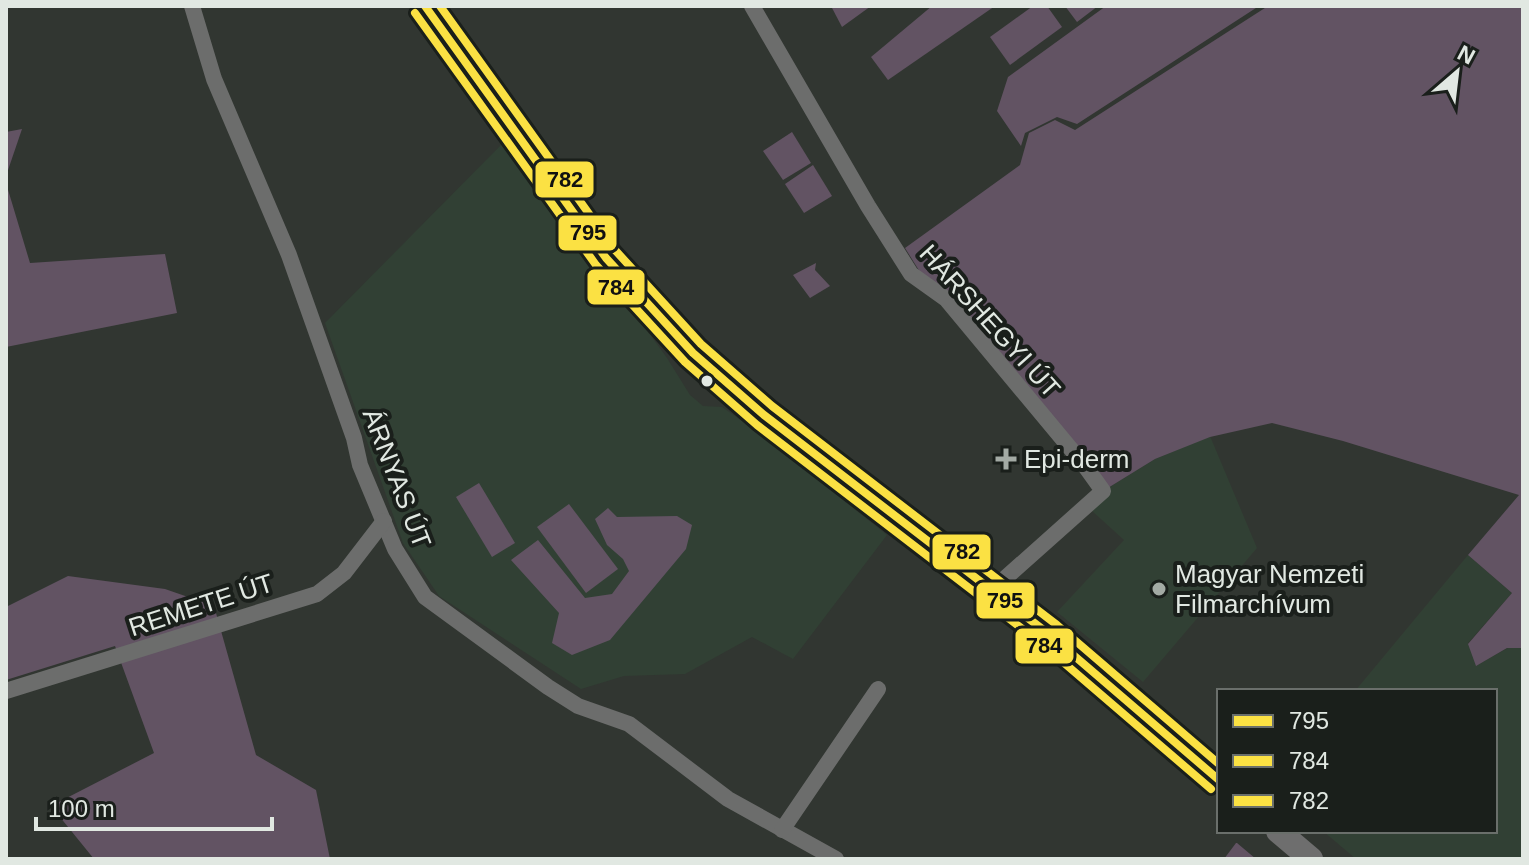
<svg xmlns="http://www.w3.org/2000/svg" width="1529" height="865" font-family="Helvetica,sans-serif">
	<rect width="100%" height="100%" fill="#313631"/>
	<g fill="#314034">
		<path d="M 503,143 L 593,272 L 646,329 L 667,358 L 690,395 L 703,406 L 722,407 L 758,432 L 887,535 L 793,659 L 752,637 L 685,674 L 624,676 L 581,689 L 439,596 L 403,543 L 325,323 Z"/>
		<path d="M 1210,436 L 1257,548 L 1143,682 L 1057,612 L 1124,540 L 1091,510 L 1103,491 L 1155,459 Z"/>
		<path d="M 1468,555 L 1512,593 L 1468,643 L 1477,665 L 1508,648 L 1523,648 L 1523,859 L 1356,859 L 1323,831 L 1495,831 L 1495,691 L 1355,691 Z"/>
	</g>
	<g fill="#625363">
		<path d="M 831,6 L 871,6 L 842,27 Z"/>
		<path d="M 932,6 L 995,6 L 888,80 L 871,57 Z"/>
		<path d="M 1033,6 L 1047,6 L 1062,27 L 1010,65 L 990,37 Z"/>
		<path d="M 1065,6 L 1098,6 L 1077,22 Z"/>
		<path d="M 1106,6 L 1259,6 L 1077,124 L 1057,117 L 1025,133 L 1021,146 L 997,111 L 1008,77 Z"/>
		<path d="M 1268,6 L 1523,6 L 1523,648 L 1507,648 L 1476,666 L 1468,644 L 1512,593 L 1468,555 L 1519,495 L 1343,441 L 1272,423 L 1210,437 L 1155,459 L 1103,491 L 920,272 L 905,248 L 1020,165 L 1029,133 L 1055,120 L 1075,130 Z"/>
		<path d="M 22,129 L 6,176 L 6,132 Z"/>
		<path d="M 792,132 L 811,163 L 783,180 L 763,151 Z"/>
		<path d="M 813,165 L 832,196 L 804,213 L 785,184 Z"/>
		<path d="M 6,183 L 30,263 L 165,254 L 177,313 L 6,347 Z"/>
		<path d="M 816,263 L 815,270 L 830,286 L 810,298 L 793,275 Z"/>
		<path d="M 479,483 L 515,543 L 492,557 L 456,497 Z"/>
		<path d="M 569,504 L 618,569 L 586,593 L 537,527 Z"/>
		<path d="M 608,508 L 617,517 L 677,516 L 692,525 L 686,549 L 610,640 L 572,655 L 552,643 L 559,613 L 511,560 L 538,540 L 585,598 L 612,594 L 629,571 L 623,559 L 607,545 L 595,519 Z"/>
		<path d="M 68,576 L 165,589 L 214,606 L 256,755 L 316,790 L 330,859 L 94,859 L 51,806 L 154,753 L 115,646 L 6,680 L 6,607 Z"/>
		<path d="M 1236,843 L 1237,843 L 1256,859 L 1224,859 Z"/>
	</g>
	<g fill="none" stroke-linecap="round" stroke-linejoin="round">
		<g stroke="#6c6d6c" stroke-width="16">
			<path d="M 192,6 L 214,79 L 289,255 L 354,438 L 360,465 L 395,549 L 425,597 L 548,687 L 578,706 L 629,724 L 728,799 L 836,859"/>
			<path d="M 752,6 L 868,206 L 911,274 L 946,299 L 1085,466 L 1103,491 L 992,590"/>
			<path d="M 6,691 L 317,594 L 344,573 L 384,521"/>
			<path d="M 782,830 L 878,689"/>
		</g>
		<g stroke="#6e6e6e" stroke-width="24">
			<path d="M 425,6 L 606,258 L 693,353 L 764,415 L 1050,635 L 1219,780"/>
			<path d="M 1278,831 L 1311,859"/>
		</g>
		<defs>
			<path id="bus-1" d="M 425,6 L 606,258 L 693,353 L 764,415 L 1050,635 L 1219,780"/>
			<path id="bus-2" d="M 415,13 L 596,265 L 685,362 L 757,425 L 1042,644 L 1211,789"/>
			<path id="bus-3" d="M 440,6 L 615,250 L 701,344 L 772,406 L 1057,625 L 1219,764"/>
		</defs>
		<use href="#bus-1" stroke="#1a1f1b" stroke-width="14"/>
		<use href="#bus-2" stroke="#1a1f1b" stroke-width="14"/>
		<use href="#bus-3" stroke="#1a1f1b" stroke-width="14"/>
		<use href="#bus-1" stroke="#fbe143" stroke-width="8"/>
		<use href="#bus-2" stroke="#fbe143" stroke-width="8"/>
		<use href="#bus-3" stroke="#fbe143" stroke-width="8"/>
	</g>
	<circle fill="#e1e8e2" stroke="#1a1f1b" stroke-width="3" cx="707" cy="381" r="7"/>
	<g fill="#a3aaa4" stroke="#1a1f1b" stroke-width="3">
		<path d="M1002 447h8v8h8v8h-8v8h-8v-8h-8v-8h8z"/>
		<circle cx="1159" cy="589" r="8"/>
	</g>
	<g text-anchor="middle" stroke-width="8" stroke-linejoin="round" paint-order="stroke">
		<g font-size="26" fill="#e1e8e2" stroke="#1a1f1b">
			<text transform="translate(990 321) rotate(48)" y="9">HÁRSHEGYI ÚT</text>
			<text transform="translate(397 478) rotate(69)" y="9">ÁRNYAS ÚT</text>
			<text transform="translate(201 605) rotate(-18)" y="9">REMETE ÚT</text>
		</g>
		<g font-size="26" fill="#e1e8e2" stroke="#1a1f1b" text-anchor="start">
			<text x="1024" y="468">Epi-derm</text>
			<text x="1175" y="583">Magyar Nemzeti<tspan x="1175" dy="30">Filmarchívum</tspan></text>
		</g>
	</g>
	<g stroke="#1a1f1b" stroke-width="3">
		<rect x="534" y="160" width="61" height="39" rx="8" fill="#fbe143"/>
		<rect x="557" y="214" width="61" height="38" rx="8" fill="#fbe143"/>
		<rect x="586" y="268" width="60" height="38" rx="8" fill="#fbe143"/>
		<rect x="931" y="533" width="61" height="38" rx="8" fill="#fbe143"/>
		<rect x="975" y="581" width="61" height="39" rx="8" fill="#fbe143"/>
		<rect x="1014" y="627" width="61" height="38" rx="8" fill="#fbe143"/>
	</g>
	<g font-size="22" text-anchor="middle" font-weight="bold" fill="#111">
		<text x="565" y="187">782</text>
		<text x="588" y="240">795</text>
		<text x="616" y="295">784</text>
		<text x="962" y="559">782</text>
		<text x="1005" y="608">795</text>
		<text x="1044" y="653">784</text>
	</g>
	<rect width="1529" height="865" fill="none" stroke="#e1e8e2" stroke-width="16"/>
	<rect x="1217" y="689" width="280" height="144" fill="#1a1f1b" stroke="#6a6f6b" stroke-width="2"/>
	<rect x="1233" y="715" width="40" height="12" fill="#fbe143" stroke="#6a6f6b" stroke-width="2"/>
	<text x="1289" y="729" font-size="24" fill="#e1e8e2">795</text>
	<rect x="1233" y="755" width="40" height="12" fill="#fbe143" stroke="#6a6f6b" stroke-width="2"/>
	<text x="1289" y="769" font-size="24" fill="#e1e8e2">784</text>
	<rect x="1233" y="795" width="40" height="12" fill="#fbe143" stroke="#6a6f6b" stroke-width="2"/>
	<text x="1289" y="809" font-size="24" fill="#e1e8e2">782</text>
	<g transform="translate(1457 72) rotate(28)" stroke="#1a1f1b" stroke-width="6" paint-order="stroke">
	<path d="M0-6L14 30L0 20L-14 30Z" fill="#e1e8e2"/>
	<text y="-12" font-size="22" font-weight="bold" text-anchor="middle" fill="#e1e8e2">N</text>
	</g>
	<path d="M36 817v12h236v-12" fill="none" stroke="#e1e8e2" stroke-width="4"/>
	<text x="48" y="817" font-size="24" fill="#e1e8e2" stroke="#1a1f1b" stroke-width="6" paint-order="stroke">100 m</text>
</svg>
